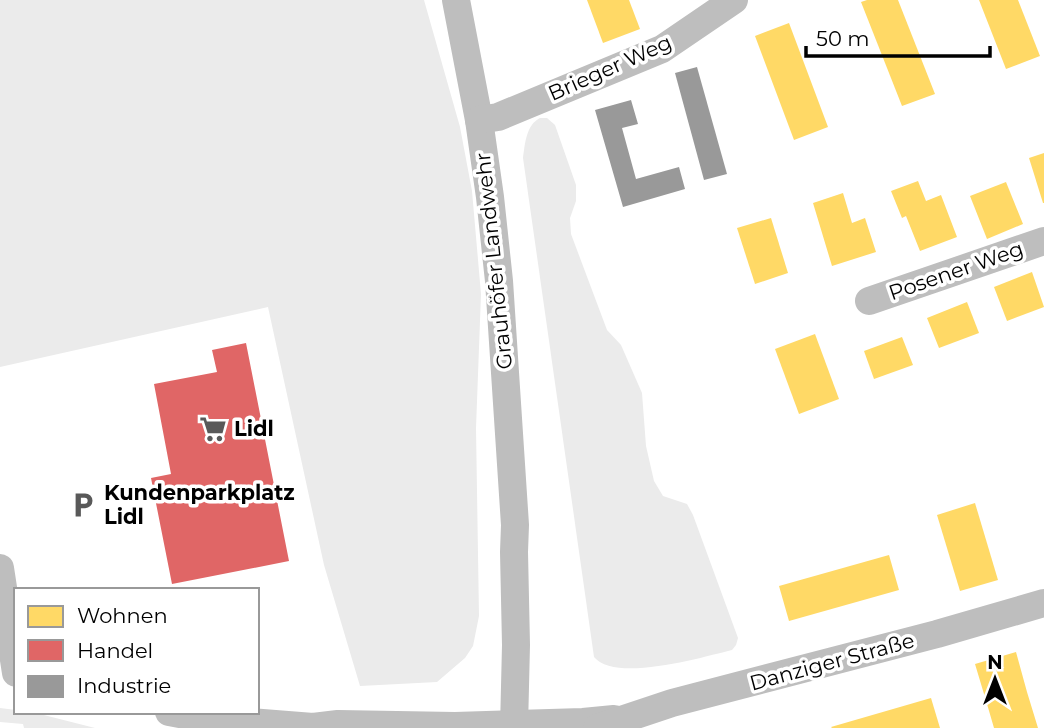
<svg xmlns="http://www.w3.org/2000/svg" width="1044" height="728" font-family="Montserrat,sans-serif">
	<rect width="100%" height="100%" fill="#fff"/>
	<g fill="#ebebeb">
		<path d="M 0,0 L 424,0 L 460,127 L 472,191 L 481,294 L 476,428 L 479,616 L 473,646 L 465,658 L 437,682 L 360,686 L 324,565 L 268,307 L 0,367 Z"/>
		<path d="M 540,118 L 547,118 L 555,125 L 576,185 L 576,201 L 570,218 L 571,234 L 607,330 L 621,345 L 642,393 L 646,446 L 654,481 L 663,496 L 687,504 L 693,515 L 738,638 L 736,645 L 732,650 C 703,657 615,683 594,657 L 523,158 C 525,144 526,125 540,118 Z"/>
		<path d="M 0,708 L 16,710 L 16,712 L 36,713 L 95,728 L 24,728 L 23,724 L 0,722 Z"/>
	</g>
	<g fill="#ffd966">
		<path d="M 587,0 L 629,0 L 640,29 L 603,43 Z"/>
		<path d="M 867,0 L 898,0 L 935,94 L 902,106 L 861,2 Z"/>
		<path d="M 979,0 L 1018,0 L 1040,56 L 1006,69 Z"/>
		<path d="M 789,23 L 828,127 L 794,140 L 755,36 Z"/>
		<path d="M 1044,153 L 1044,203 L 1043,203 L 1029,158 Z"/>
		<path d="M 918,181 L 926,201 L 941,195 L 957,237 L 920,251 L 906,216 L 902,218 L 891,191 Z"/>
		<path d="M 1006,182 L 1023,224 L 987,239 L 970,196 Z"/>
		<path d="M 843,193 L 852,223 L 865,218 L 876,252 L 832,266 L 813,203 Z"/>
		<path d="M 771,218 L 788,273 L 755,284 L 737,228 Z"/>
		<path d="M 1032,272 L 1044,307 L 1007,321 L 994,287 Z"/>
		<path d="M 967,302 L 979,333 L 939,348 L 927,318 Z"/>
		<path d="M 815,334 L 839,399 L 799,414 L 775,349 Z"/>
		<path d="M 902,337 L 913,365 L 874,379 L 864,351 Z"/>
		<path d="M 975,503 L 998,580 L 960,591 L 937,515 Z"/>
		<path d="M 889,555 L 899,590 L 789,621 L 779,586 Z"/>
		<path d="M 1016,652 L 1027,692 L 1038,728 L 994,728 L 987,704 L 975,664 Z"/>
		<path d="M 931,698 L 940,728 L 832,728 L 831,727 Z"/>
	</g>
	<path fill="#e06666" d="M 246,343 L 289,561 L 172,584 L 151,478 L 171,474 L 154,384 L 217,372 L 212,350 Z"/>
	<g fill="#999">
		<path d="M 697,67 L 727,174 L 704,180 L 675,73 Z"/>
		<path d="M 631,100 L 638,124 L 622,128 L 636,179 L 679,167 L 685,189 L 623,207 L 595,110 Z"/>
	</g>
	<g fill="none" stroke-linecap="round" stroke-linejoin="round">
		<g stroke="#bebebe" stroke-width="28">
			<path d="M 456,0 L 479,120 L 490,197 L 499,281 L 515,525 L 514,552 L 516,645 L 514,728"/>
			<path d="M 479,120 L 498,117 L 662,49 L 734,0"/>
			<path d="M 869,301 L 1044,241"/>
			<path d="M 0,568 L 16,673"/>
			<path d="M 169,712 L 201,718 L 313,727 L 338,724 L 455,726 L 583,722 L 614,719"/>
			<path d="M 597,728 L 672,703 L 937,634 L 1044,603"/>
		</g>
	</g>
	<defs>
		<symbol id="supermarket-bare" viewBox="-9 -9 18 18"><path d="M-6-5.5h2.5l.6 2H6L4.5 2H-2.5L-4.4-4H-6ZM-1.5 3.2a1.3 1.3 0 1 0 .1 0ZM3 3.2a1.3 1.3 0 1 0 .1 0Z" fill="#595959" stroke="#fff" stroke-width="2.5" paint-order="stroke"/></symbol>
		<symbol id="parking-bare" viewBox="-9 -9 18 18"><path d="M-3.5-5.5H1a3.5 3.5 0 0 1 0 7H-1V5.5H-3.5ZM-1-3.4V-.6H.8a1.4 1.4 0 0 0 0-2.8Z" fill="#595959" stroke="#fff" stroke-width="2.5" paint-order="stroke"/></symbol>
	</defs>
	<g fill-rule="evenodd">
		<use href="#supermarket-bare" x="194" y="410" width="38" height="38"/>
		<use href="#parking-bare" x="64" y="486" width="38" height="38"/>
	</g>
	<g text-anchor="middle" stroke-width="7" stroke-linejoin="round" paint-order="stroke">
		<g font-size="21" fill="#000" stroke="#fff">
			<text transform="translate(610 68) rotate(-24)" y="7">Brieger Weg</text>
			<text transform="translate(494 261) rotate(-96)" y="7">Grauhöfer Landwehr</text>
			<text transform="translate(956 271) rotate(-19)" y="7">Posener Weg</text>
			<text transform="translate(832 662) rotate(-15)" y="7">Danziger Straße</text>
		</g>
		<g font-size="21" font-weight="bold" fill="#000" stroke="#fff" text-anchor="start">
			<text x="234" y="436">Lidl</text>
			<text x="104" y="500">Kundenparkplatz<tspan x="104" dy="24">Lidl</tspan></text>
		</g>
	</g>
	<rect x="14" y="588" width="245" height="126" fill="#ffffff" stroke="#999999" stroke-width="2"/>
	<rect x="28" y="606" width="35" height="21" fill="#ffd966" stroke="#999999" stroke-width="2"/>
	<text x="77" y="623" font-size="21" fill="#000000">Wohnen</text>
	<rect x="28" y="640" width="35" height="21" fill="#e06666" stroke="#999999" stroke-width="2"/>
	<text x="77" y="658" font-size="21" fill="#000000">Handel</text>
	<rect x="28" y="676" width="35" height="21" fill="#999999" stroke="#999999" stroke-width="2"/>
	<text x="77" y="693" font-size="21" fill="#000000">Industrie</text>
	<g transform="translate(995 679)" stroke="#ffffff" stroke-width="5" paint-order="stroke">
	<path d="M0-5L12 26L0 18L-12 26Z" fill="#000000"/>
	<text y="-10" font-size="19" font-weight="bold" text-anchor="middle" fill="#000000">N</text>
	</g>
	<path d="M806 46v10h184v-10" fill="none" stroke="#000000" stroke-width="3.5"/>
	<text x="816" y="46" font-size="21" fill="#000000" stroke="#ffffff" stroke-width="5" paint-order="stroke">50 m</text>
</svg>
